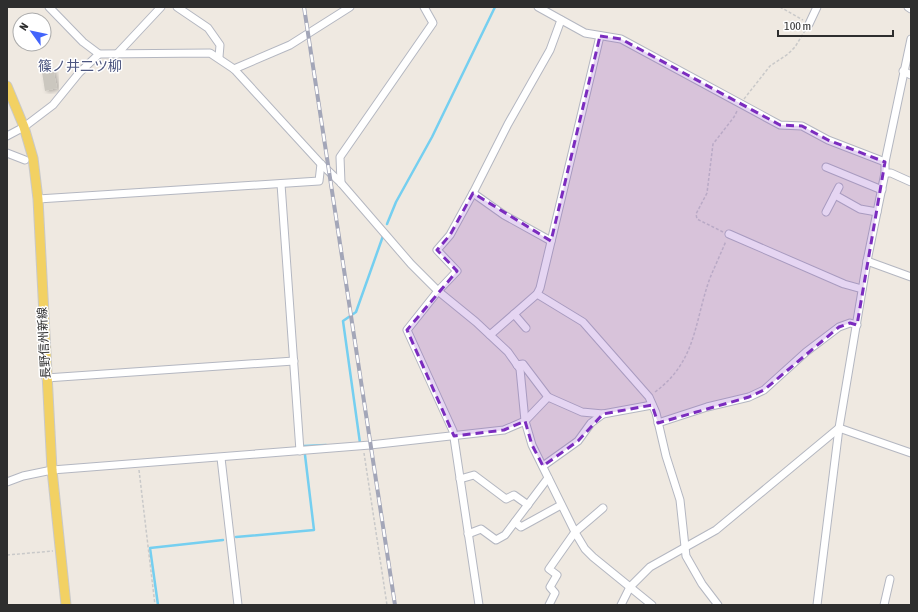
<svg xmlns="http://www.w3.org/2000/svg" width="918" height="612" font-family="'Asap Condensed','Noto Sans JP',sans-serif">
	<defs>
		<filter id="shadow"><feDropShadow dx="2.5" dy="1.5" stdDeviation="2" flood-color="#0004"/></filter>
	</defs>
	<rect width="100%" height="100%" fill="#efe9e1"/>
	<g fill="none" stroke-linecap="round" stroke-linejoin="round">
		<g stroke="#75cff0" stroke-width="2.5">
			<path d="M 387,224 L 396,202 L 432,137 L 495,7"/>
			<path d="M 359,443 L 360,443 L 343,321 L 356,312 L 383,236"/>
			<path d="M 304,446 L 326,445"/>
			<path d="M 236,537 L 314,530 L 305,455"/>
			<path d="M 158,605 L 150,548 L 223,540"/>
		</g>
	</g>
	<path fill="#cbc7bf" filter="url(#shadow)" d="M 53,69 L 57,88 L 45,91 L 42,72 Z"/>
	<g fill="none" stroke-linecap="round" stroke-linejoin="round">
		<defs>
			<g id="minor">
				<path d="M 49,7 L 83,42 L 99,54"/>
				<path d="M 177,7 L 208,28 L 220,45 L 219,57"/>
				<path d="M 538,7 L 585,33 L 621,39 L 780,125 L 802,126 L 828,140 L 885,162"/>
				<path d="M 908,7 L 911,9"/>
				<path d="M 809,24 L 817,7"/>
				<path d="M 117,54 L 161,7"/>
				<path d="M 234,69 L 290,45 L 350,7"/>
				<path d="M 903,71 L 911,75"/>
				<path d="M 7,136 L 24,127 L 53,105 L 79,73 L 99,54 L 210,53 L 234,69 L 321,164 L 341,183 L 411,264 L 438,291 L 476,322 L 508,352 L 520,369 L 525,421 L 532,445 L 576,534 L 585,549 L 593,557 L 652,605"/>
				<path d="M 7,153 L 25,160"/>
				<path d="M 826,167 L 882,190"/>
				<path d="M 885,173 L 891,173 L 911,182"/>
				<path d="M 341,183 L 340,157 L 433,23 L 424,7"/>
				<path d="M 281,184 L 300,451"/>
				<path d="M 473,193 L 504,215 L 551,241"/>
				<path d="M 835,195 L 860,209 L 877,212"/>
				<path d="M 38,199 L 319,181 L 321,164"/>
				<path d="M 826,212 L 839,187"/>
				<path d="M 729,234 L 844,284 L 862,289"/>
				<path d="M 867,261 L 911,277"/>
				<path d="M 537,294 L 583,322 L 649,397 L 656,413 L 666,456 L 680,500 L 686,556 L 702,584 L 718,605"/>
				<path d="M 514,314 L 526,328"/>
				<path d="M 490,335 L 537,294 L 540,288 L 600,36"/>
				<path d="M 517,365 L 523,364 L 548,397"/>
				<path d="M 46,378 L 294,361"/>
				<path d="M 658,423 L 707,407 L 749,397 L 764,390 L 806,352 L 839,327 L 850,323 L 857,325"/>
				<path d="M 839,428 L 911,453"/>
				<path d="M 221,458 L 238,605"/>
				<path d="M 543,466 L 578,441 L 591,423 L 603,414"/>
				<path d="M 460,479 L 474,475 L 506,499 L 514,495 L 528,505"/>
				<path d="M 7,482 L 23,476 L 52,470 L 370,445 L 504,430 L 525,421 L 548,397 L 582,412 L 603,414 L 652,405"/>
				<path d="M 515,522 L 521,527 L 561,505"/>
				<path d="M 468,534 L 481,529 L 496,540 L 505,535 L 548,478"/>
				<path d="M 479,605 L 453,431 L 407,330 L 438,291 L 457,271 L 437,250 L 450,235 L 473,193 L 508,124 L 550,50 L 561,20"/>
				<path d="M 549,605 L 555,593 L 550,587 L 557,575 L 549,569 L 575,532 L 603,508"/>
				<path d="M 621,605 L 630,587 L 650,567 L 716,530 L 839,428"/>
				<path d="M 817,605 L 839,428 L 867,261 L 885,173 L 885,162 L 911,39"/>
				<path d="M 884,605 L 890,579"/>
			</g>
			<path id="major" d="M 7,86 L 24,127 L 33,158 L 38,199 L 52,470 L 66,605"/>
		</defs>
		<use href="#minor" stroke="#b4b7c1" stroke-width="9"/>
		<use href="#major" stroke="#c9c9c9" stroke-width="11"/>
		<g stroke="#c9c9c9" stroke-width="1.5" stroke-dasharray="3 2" stroke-linecap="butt">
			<path d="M 780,7 L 803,20"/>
			<path d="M 744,99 L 770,66 L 788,54 L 795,47 L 806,29"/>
			<path d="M 723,232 L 697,219 L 696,214 L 707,193 L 713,144 L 734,117 L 737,111"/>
			<path d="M 655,392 C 697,361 694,322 710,278 C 715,266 721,253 726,241"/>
			<path d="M 364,453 L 387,605"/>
			<path d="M 139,470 L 155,605"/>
			<path d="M 7,555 L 53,551"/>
		</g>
		<use href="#minor" stroke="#fff" stroke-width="7"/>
		<use href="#major" stroke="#f2d163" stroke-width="9"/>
		<defs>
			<path id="rail" d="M 304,7 L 395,605"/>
		</defs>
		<use href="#rail" stroke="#a3a6b8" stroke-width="4"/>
		<use href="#rail" stroke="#fff" stroke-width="2.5" stroke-dasharray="8" stroke-linecap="butt"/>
	</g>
	<path fill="#7b2cbf" fill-opacity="0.2" stroke="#7b2cbf" stroke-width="3" stroke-dasharray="8 5" stroke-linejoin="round" d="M 600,36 L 621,39 L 780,125 L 802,126 L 828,140 L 885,162 L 857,325 L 850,323 L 839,327 L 764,390 L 749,397 L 658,423 L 652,405 L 603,414 L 578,441 L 543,466 L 532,445 L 525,421 L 504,430 L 454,436 L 407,330 L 457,271 L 437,250 L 450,235 L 473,193 L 551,241 Z"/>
	<g text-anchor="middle" stroke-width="3" stroke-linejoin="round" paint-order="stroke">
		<g font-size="12" fill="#2e2e2e" stroke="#fff">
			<text transform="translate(44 343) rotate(-93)" y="4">長野信州新線</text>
		</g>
		<g font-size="14" fill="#4d5680" stroke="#fff">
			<text x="80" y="71">篠ノ井二ツ柳</text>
		</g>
	</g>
	<rect width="918" height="612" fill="none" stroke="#2e2e2e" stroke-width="16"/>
	<g transform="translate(32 32) rotate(303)"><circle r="19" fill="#ffffff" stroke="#ababab"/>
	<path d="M0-3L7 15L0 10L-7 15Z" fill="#4264fb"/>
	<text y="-6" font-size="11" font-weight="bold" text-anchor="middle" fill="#2e2e2e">N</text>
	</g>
	<path d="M778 30v6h115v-6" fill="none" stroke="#2e2e2e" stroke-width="2"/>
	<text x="784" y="30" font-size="12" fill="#2e2e2e" stroke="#ffffff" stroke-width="3" paint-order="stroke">100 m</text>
</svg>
